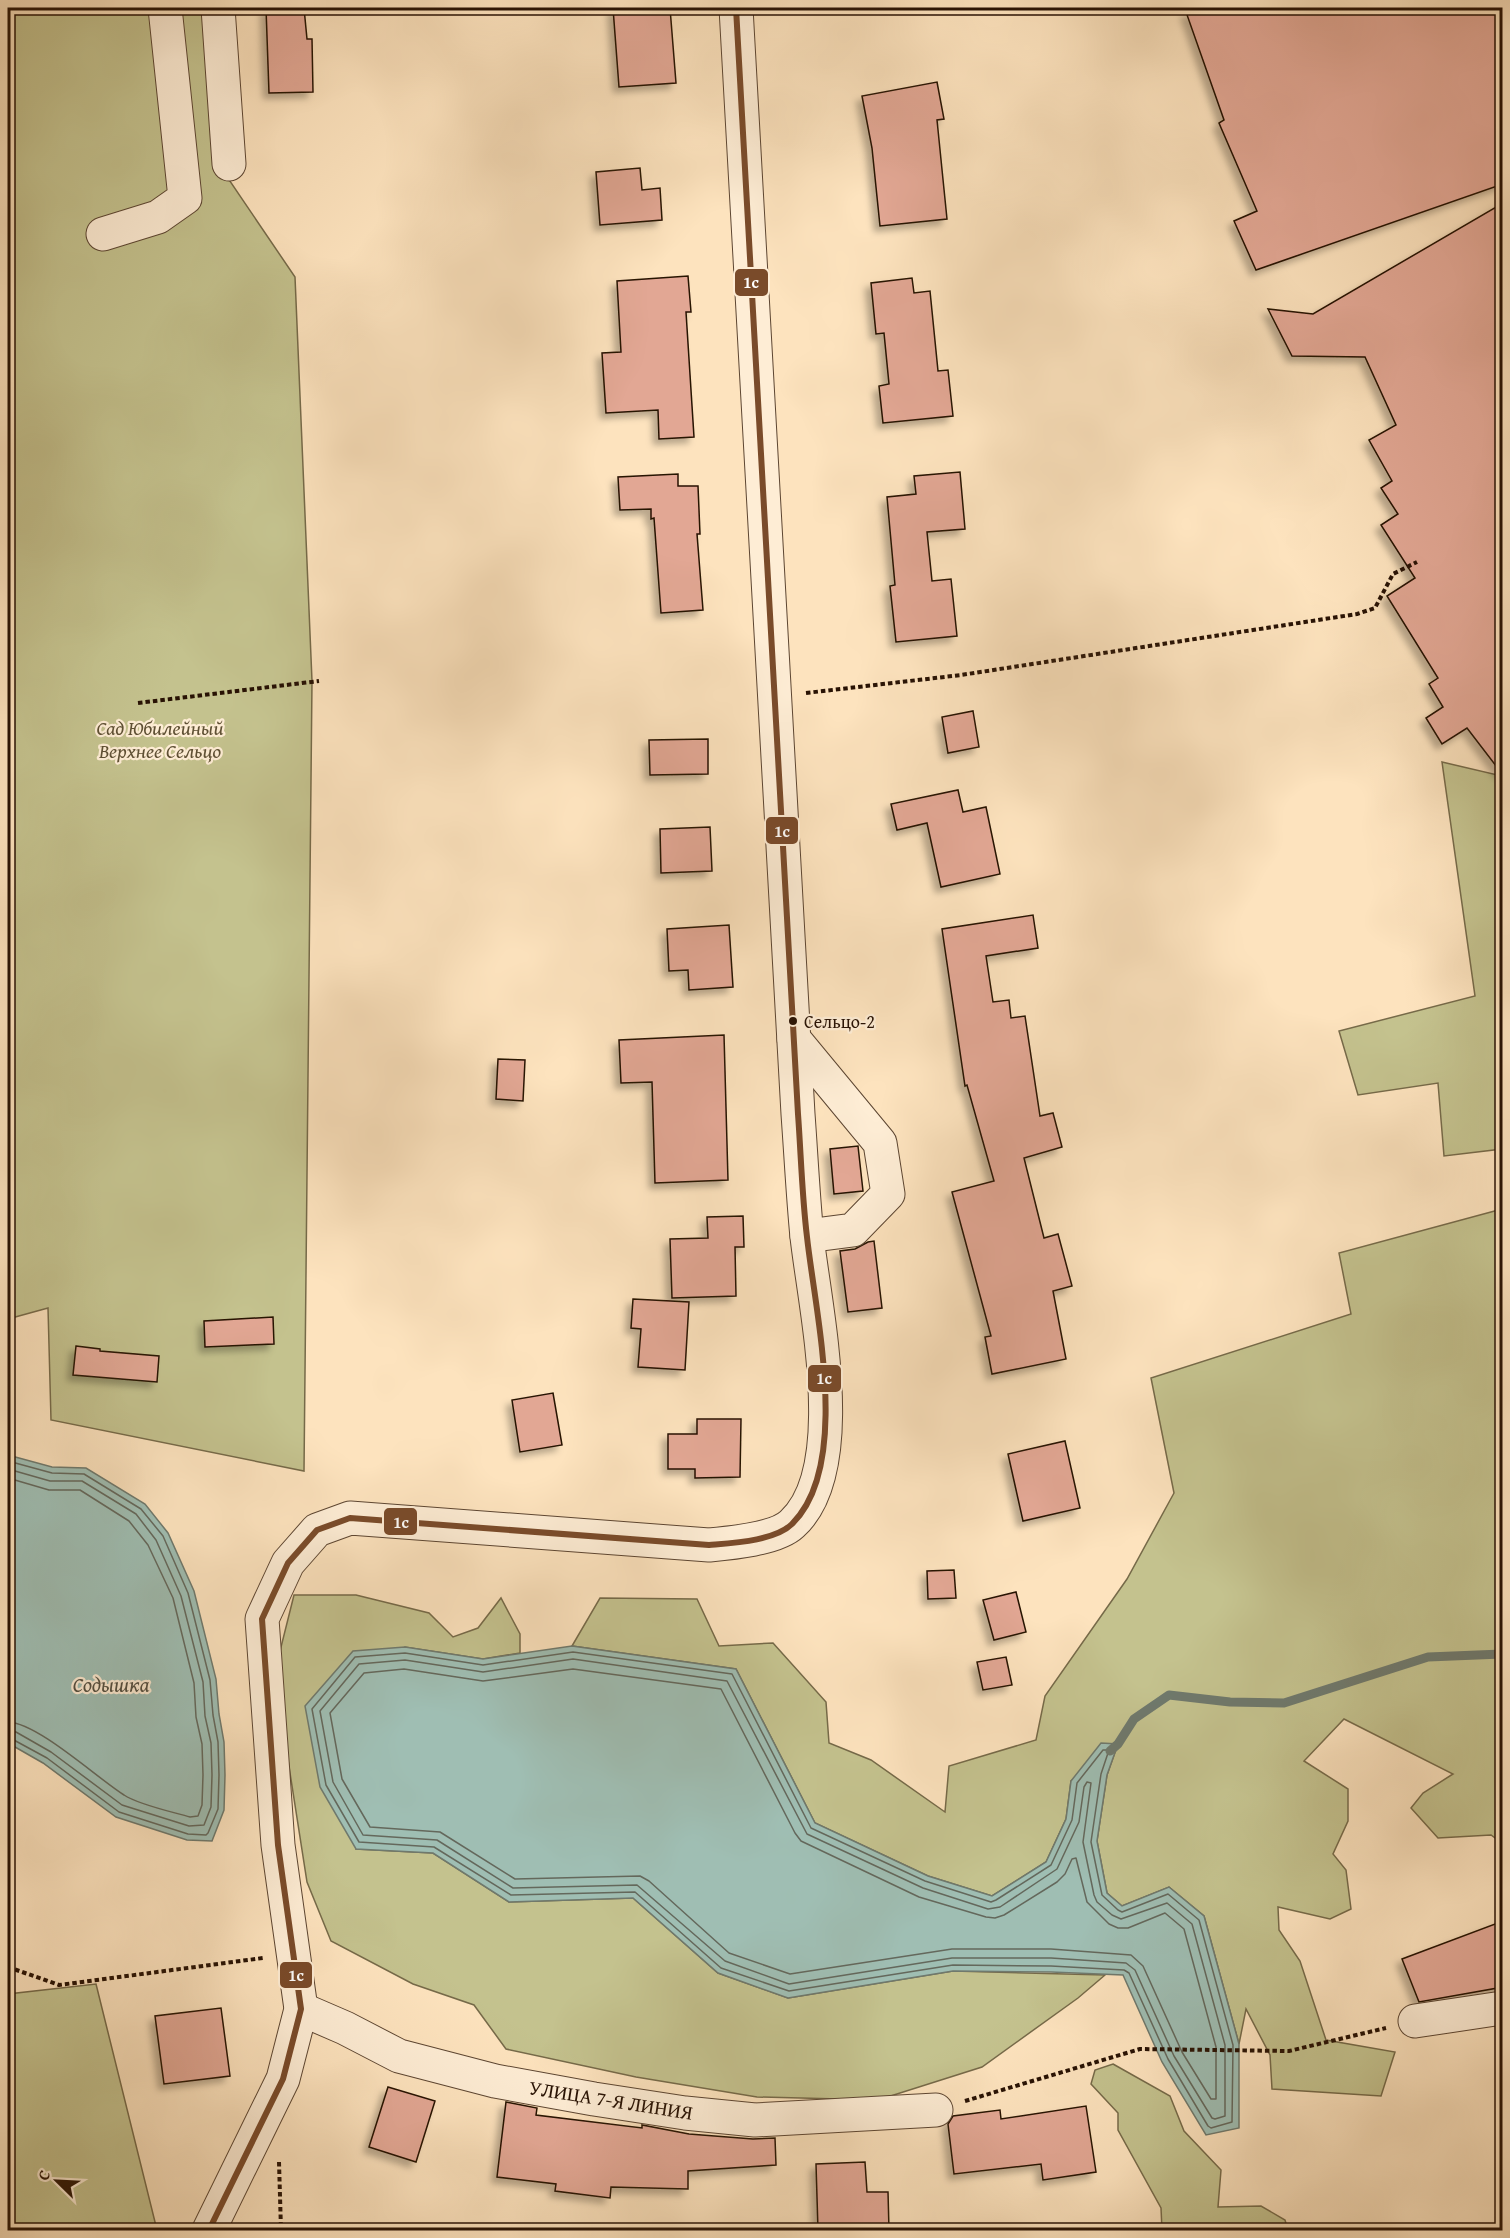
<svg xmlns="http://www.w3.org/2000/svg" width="1510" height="2238" font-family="'Gentium Book Plus',serif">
	<defs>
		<filter id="shadow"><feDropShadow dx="-5.5" dy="5.5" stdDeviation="3" flood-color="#0004"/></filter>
	</defs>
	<rect width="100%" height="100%" fill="#fde3be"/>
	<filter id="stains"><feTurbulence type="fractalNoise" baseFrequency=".00333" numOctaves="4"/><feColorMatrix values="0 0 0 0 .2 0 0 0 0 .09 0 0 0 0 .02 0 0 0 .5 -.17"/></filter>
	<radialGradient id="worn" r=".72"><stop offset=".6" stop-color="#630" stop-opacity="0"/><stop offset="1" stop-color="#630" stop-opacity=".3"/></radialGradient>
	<g fill="#c4c28e" stroke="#766a49" stroke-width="1.5">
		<path d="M 8,8 L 208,8 L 219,165 L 295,277 L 312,681 L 304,1471 L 51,1420 L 48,1308 L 8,1319 Z"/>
		<path d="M 1442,762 L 1502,776 L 1502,1149 L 1444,1156 L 1438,1083 L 1358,1095 L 1339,1031 L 1475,996 Z"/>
		<path d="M 1502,1209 L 1502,1843 L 1491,1835 L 1438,1838 L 1411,1808 L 1423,1793 L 1453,1774 L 1344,1719 L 1304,1761 L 1348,1789 L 1348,1821 L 1333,1854 L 1346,1870 L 1351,1909 L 1330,1919 L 1278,1907 L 1279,1930 L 1300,1961 L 1326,2040 L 1395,2052 L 1381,2096 L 1272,2089 L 1270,2055 L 1246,2009 L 1239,2044 L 1204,1916 L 1169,1887 L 1122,1906 L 1107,1893 L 1097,1841 L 1107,1775 L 1118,1744 L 1071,1781 L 1066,1819 L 1046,1862 L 992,1896 L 928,1876 L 815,1823 L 736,1669 L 572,1646 L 600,1598 L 697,1599 L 719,1646 L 773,1643 L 826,1702 L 829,1743 L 871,1760 L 945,1812 L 949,1766 L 1036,1740 L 1045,1696 L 1127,1579 L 1174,1493 L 1151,1378 L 1351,1314 L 1339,1253 Z"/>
		<path d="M 294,1595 L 356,1595 L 429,1613 L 453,1637 L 478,1628 L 501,1598 L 520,1634 L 520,1653 L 483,1659 L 405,1647 L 356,1849 L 433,1853 L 509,1902 L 633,1898 L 718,1973 L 788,1998 L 953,1971 L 1105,1975 L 1078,1998 L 982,2067 L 878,2100 L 757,2097 L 636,2077 L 506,2049 L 474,2005 L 413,1984 L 331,1941 L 307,1882 L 283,1728 L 280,1651 Z"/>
		<path d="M 96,1984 L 157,2230 L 8,2230 L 8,1994 Z"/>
		<path d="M 1113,2064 L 1170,2096 L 1184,2131 L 1221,2170 L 1218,2207 L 1261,2206 L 1285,2220 L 1288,2230 L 1162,2230 L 1161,2208 L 1118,2130 L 1118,2113 L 1091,2084 L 1095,2070 Z"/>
	</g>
	<g fill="#9fbeb3" stroke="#6f796d" stroke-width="1.5">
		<path d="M 8,1455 L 52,1467 L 86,1468 L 145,1504 L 168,1533 L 194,1591 L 216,1679 L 219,1714 L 224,1742 L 225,1775 L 224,1810 L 212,1841 L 187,1840 L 116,1817 L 43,1763 L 8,1743 Z"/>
		<path d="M 572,1646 L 736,1669 L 815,1823 L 928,1876 L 992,1896 L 1046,1862 L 1066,1819 L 1071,1781 L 1101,1743 L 1118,1744 L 1107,1775 L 1097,1841 L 1107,1893 L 1122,1906 L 1169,1887 L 1204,1916 L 1239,2044 L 1239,2128 L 1206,2135 L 1162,2062 L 1123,1975 L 1051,1972 L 953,1971 L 788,1998 L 718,1973 L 633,1898 L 509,1902 L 433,1853 L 356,1849 L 320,1787 L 305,1706 L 353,1651 L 405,1647 L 483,1659 Z"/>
	</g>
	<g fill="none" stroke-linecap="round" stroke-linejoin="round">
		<g stroke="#64685c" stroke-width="1.5">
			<path d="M 8,1461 L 52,1473 L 84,1474 L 141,1509 L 163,1536 L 188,1593 L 210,1680 L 213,1715 L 218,1742 L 219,1775 L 218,1809 L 208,1833 L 206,1835 L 188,1834 L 119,1812 L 47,1758 L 12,1739 L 8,1739"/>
			<path d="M 8,1469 L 50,1481 L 82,1481 L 136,1514 L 156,1540 L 181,1596 L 203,1682 L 205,1716 L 211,1743 L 212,1775 L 211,1807 L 204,1825 L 189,1826 L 122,1805 L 51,1752 L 16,1732 L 8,1731"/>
			<path d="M 8,1478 L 49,1490 L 80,1490 L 129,1521 L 148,1545 L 173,1598 L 194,1683 L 196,1717 L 202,1744 L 203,1775 L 202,1805 L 198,1816 L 190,1817 C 173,1812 139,1805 124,1795 C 97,1778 38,1723 8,1722"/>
			<path d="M 573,1652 L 732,1674 L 811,1828 L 925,1881 L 991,1902 L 996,1900 L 1051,1865 L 1072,1820 L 1077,1783 L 1103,1750 L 1107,1750 L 1108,1753 L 1101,1774 L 1091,1842 L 1102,1895 L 1118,1910 L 1122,1912 L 1168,1894 L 1199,1920 L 1233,2045 L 1232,2122 L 1211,2128 L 1208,2126 L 1168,2059 L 1129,1973 L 1124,1970 L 1051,1966 L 953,1965 L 789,1991 L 721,1968 L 635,1892 L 511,1895 L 434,1847 L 359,1842 L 326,1785 L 312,1709 L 355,1657 L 405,1653 L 483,1665 Z"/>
			<path d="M 573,1659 L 727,1681 L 807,1834 L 923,1888 L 988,1909 L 1000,1907 L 1057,1869 L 1079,1822 L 1084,1787 L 1087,1782 L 1091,1783 L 1083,1842 L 1094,1895 L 1097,1902 L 1112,1915 L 1121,1919 L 1167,1903 L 1192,1924 L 1225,2045 L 1225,2116 L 1215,2119 L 1212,2118 L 1174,2056 L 1135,1970 L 1126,1963 L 1051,1958 L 952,1958 L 789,1984 L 725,1961 L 637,1885 L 513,1888 L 437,1840 L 363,1835 L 333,1782 L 320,1711 L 359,1664 L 405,1660 L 483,1672 Z"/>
			<path d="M 404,1669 L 483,1681 L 573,1669 L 721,1689 L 795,1833 L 801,1841 L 919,1897 L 986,1917 L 995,1918 L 1004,1915 L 1057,1882 L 1065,1874 L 1072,1859 L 1076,1858 L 1087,1902 L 1109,1924 L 1118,1928 L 1128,1928 L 1165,1913 L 1184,1929 L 1216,2047 L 1216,2099 L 1211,2099 L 1182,2052 L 1143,1966 L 1131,1955 L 1051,1949 L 952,1949 L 790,1974 L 729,1953 L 649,1881 L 640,1876 L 515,1879 L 440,1832 L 370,1827 L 342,1779 L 330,1713 L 364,1673 Z"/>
		</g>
		<path stroke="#6f796d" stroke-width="9" d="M 1110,1751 L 1118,1744 L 1134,1719 L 1169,1695 L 1230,1702 L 1284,1703 L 1428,1657 L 1502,1654"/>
	</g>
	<g fill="#e2a794" stroke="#281204" stroke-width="1.5" filter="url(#shadow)">
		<path d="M 266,8 L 304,8 L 307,39 L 312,39 L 313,92 L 269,93 Z"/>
		<path d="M 613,8 L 670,8 L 676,83 L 619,87 Z"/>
		<path d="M 1228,8 L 1503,8 L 1503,184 L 1256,270 L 1234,221 L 1257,211 L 1219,123 L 1224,120 L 1186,12 Z"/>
		<path d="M 937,82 L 944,119 L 937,120 L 947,219 L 880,226 L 872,148 L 862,96 Z"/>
		<path d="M 640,168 L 642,190 L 660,188 L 662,220 L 600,225 L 596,172 Z"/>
		<path d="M 1503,203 L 1503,775 L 1467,728 L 1442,744 L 1426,718 L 1443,707 L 1429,684 L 1438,678 L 1387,596 L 1415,578 L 1381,525 L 1398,514 L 1381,488 L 1392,481 L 1369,440 L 1396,425 L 1365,357 L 1292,356 L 1268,309 L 1313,314 Z"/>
		<path d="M 688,276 L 691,312 L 686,312 L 694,437 L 659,439 L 658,410 L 606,413 L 602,353 L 621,352 L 617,281 Z"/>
		<path d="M 912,278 L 914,293 L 930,291 L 938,371 L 948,370 L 953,416 L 883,423 L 879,386 L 889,384 L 884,333 L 876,334 L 871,283 Z"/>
		<path d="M 960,472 L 965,529 L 927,532 L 932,581 L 951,579 L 957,636 L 896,642 L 890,586 L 895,585 L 887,497 L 916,494 L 914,476 Z"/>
		<path d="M 678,474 L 678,486 L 698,486 L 700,534 L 697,534 L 703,610 L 661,613 L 654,518 L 651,519 L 651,509 L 620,510 L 618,477 Z"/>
		<path d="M 973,711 L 979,747 L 948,753 L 942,717 Z"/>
		<path d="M 708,739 L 708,774 L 650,775 L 649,740 Z"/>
		<path d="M 958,790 L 963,812 L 986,807 L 1000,874 L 941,887 L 927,823 L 897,830 L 891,804 Z"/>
		<path d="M 710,827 L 712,871 L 661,873 L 660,829 Z"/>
		<path d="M 1033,915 L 1038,948 L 986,956 L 993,1002 L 1009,1000 L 1011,1018 L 1025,1016 L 1040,1116 L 1053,1113 L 1062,1147 L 1024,1158 L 1044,1238 L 1058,1234 L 1072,1286 L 1053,1291 L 1066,1359 L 992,1374 L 985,1337 L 991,1336 L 952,1192 L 994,1181 L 967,1085 L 965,1086 L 942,929 Z"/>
		<path d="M 729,925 L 733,987 L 689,990 L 688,970 L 669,971 L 667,929 Z"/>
		<path d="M 724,1035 L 728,1180 L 655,1183 L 652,1082 L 621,1083 L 619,1040 Z"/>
		<path d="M 498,1059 L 525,1060 L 523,1101 L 496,1099 Z"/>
		<path d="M 858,1146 L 863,1191 L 834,1194 L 830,1149 Z"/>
		<path d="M 743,1216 L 744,1247 L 735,1247 L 736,1296 L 672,1298 L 670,1239 L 708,1238 L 707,1217 Z"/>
		<path d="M 874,1241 L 882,1308 L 848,1312 L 840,1251 L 855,1249 L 868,1242 Z"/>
		<path d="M 633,1299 L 689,1302 L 685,1370 L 638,1367 L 641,1329 L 631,1328 Z"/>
		<path d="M 273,1317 L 274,1344 L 205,1347 L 204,1321 Z"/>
		<path d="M 76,1346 L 100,1349 L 100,1351 L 159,1356 L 157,1382 L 73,1375 Z"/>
		<path d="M 553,1393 L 562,1445 L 520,1452 L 512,1400 Z"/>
		<path d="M 697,1419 L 741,1419 L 740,1477 L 695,1478 L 695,1469 L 668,1469 L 668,1434 L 697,1434 Z"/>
		<path d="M 1065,1441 L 1080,1508 L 1023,1521 L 1008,1454 Z"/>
		<path d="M 954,1570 L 956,1598 L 928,1599 L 927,1571 Z"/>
		<path d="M 1016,1592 L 1026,1632 L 994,1640 L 983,1600 Z"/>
		<path d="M 1006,1657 L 1012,1685 L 983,1690 L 977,1662 Z"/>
		<path d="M 1503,1921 L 1503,1987 L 1419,2002 L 1402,1959 Z"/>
		<path d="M 221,2008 L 230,2076 L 164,2084 L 155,2016 Z"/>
		<path d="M 388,2087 L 435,2101 L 416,2162 L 369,2147 Z"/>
		<path d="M 506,2102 L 537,2108 L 536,2115 L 642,2128 L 642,2125 L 689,2134 L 753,2139 L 775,2138 L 776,2165 L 688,2171 L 688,2189 L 611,2187 L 610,2198 L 555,2191 L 556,2184 L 497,2177 Z"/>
		<path d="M 1086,2106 L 1096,2172 L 1043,2180 L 1041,2164 L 954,2174 L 948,2124 L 953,2116 L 1000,2110 L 1001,2119 Z"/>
		<path d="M 865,2162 L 867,2192 L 888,2192 L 889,2230 L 818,2230 L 816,2164 Z"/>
	</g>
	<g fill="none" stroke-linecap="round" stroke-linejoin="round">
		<defs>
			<g id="minor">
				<path d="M 218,8 L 229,164"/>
				<path d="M 103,234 L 158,217 L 185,198 L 165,8"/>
				<path d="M 794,1039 L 880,1143 L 888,1194 L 853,1230 L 807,1236"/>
				<path d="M 301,2009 L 345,2028 L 399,2056 L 495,2081 L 594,2099 L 685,2113 L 755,2120 L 936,2110"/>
				<path d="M 1415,2021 L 1502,2008"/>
				<path d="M 209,2230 L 283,2079 L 301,2009 L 278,1845 L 262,1619 L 288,1563 L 317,1530 L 350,1518 L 709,1545 C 731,1543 776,1539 792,1524 C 852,1470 815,1309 807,1237 C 803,1196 801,1155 798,1114 L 736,8"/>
			</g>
		</defs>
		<use href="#minor" stroke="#5d4632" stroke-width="35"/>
		<g stroke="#281204" stroke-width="4" stroke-dasharray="4.5 3" stroke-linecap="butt">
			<path d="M 806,693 L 961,675 L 1357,614 L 1375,608 L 1393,574 L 1417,562"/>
			<path d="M 138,703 L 319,681"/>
			<path d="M 8,1967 L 59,1985 L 263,1958"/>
			<path d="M 965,2101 L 1140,2049 L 1289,2051 L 1386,2028"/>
			<path d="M 279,2162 L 281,2230"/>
		</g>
		<use href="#minor" stroke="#feedd5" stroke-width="33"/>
		<defs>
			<path id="bus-1" d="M 209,2230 L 283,2079 L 301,2009 L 278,1845 L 262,1619 L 288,1563 L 317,1530 L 350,1518 L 709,1545 C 732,1543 775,1541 792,1524 C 852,1465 815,1312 807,1237 C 802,1196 801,1155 798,1114 L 736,8"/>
		</defs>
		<use href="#bus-1" stroke="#feedd5" stroke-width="10"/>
		<use href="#bus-1" stroke="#7a4b2a" stroke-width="6"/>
	</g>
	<circle fill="#281204" stroke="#feedd5" stroke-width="2" cx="793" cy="1021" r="5"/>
	<g text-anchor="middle" stroke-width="4.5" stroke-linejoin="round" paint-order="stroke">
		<g font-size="18" fill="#281204" stroke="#feedd5" text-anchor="start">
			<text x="804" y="1028">Сельцо-2</text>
		</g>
		<g font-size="20" font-style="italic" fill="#5f5034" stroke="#feedd5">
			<text x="160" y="735">Сад Юбилейный<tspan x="160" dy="23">Верхнее Сельцо</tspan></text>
		</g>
		<g font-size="20" fill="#281204" stroke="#feedd5">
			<text transform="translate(611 2100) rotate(9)" y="7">УЛИЦА 7-Я ЛИНИЯ</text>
		</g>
		<g font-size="21" font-style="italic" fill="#524e41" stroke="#feedd5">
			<text x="111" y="1692">Содышка</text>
		</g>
	</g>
	<g stroke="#feedd5" stroke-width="2">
		<rect x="734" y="268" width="35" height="29" rx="6" fill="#7a4b2a"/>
		<rect x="765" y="816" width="34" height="29" rx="6" fill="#7a4b2a"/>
		<rect x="807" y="1364" width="35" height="29" rx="6" fill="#7a4b2a"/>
		<rect x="383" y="1507" width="35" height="29" rx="6" fill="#7a4b2a"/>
		<rect x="279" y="1961" width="34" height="28" rx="6" fill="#7a4b2a"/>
	</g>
	<g font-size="16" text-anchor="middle" font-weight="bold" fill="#fff">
		<text x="751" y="288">1с</text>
		<text x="782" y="837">1с</text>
		<text x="824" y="1384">1с</text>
		<text x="401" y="1528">1с</text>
		<text x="296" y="1981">1с</text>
	</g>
	<rect width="1510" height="2238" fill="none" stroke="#fde3be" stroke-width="30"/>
	<rect x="9" y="9" width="1492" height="2220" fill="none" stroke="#281204" stroke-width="3"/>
	<rect x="15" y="15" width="1480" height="2208" fill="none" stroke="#281204" stroke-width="1.5"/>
	<g transform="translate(57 2181) rotate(294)" stroke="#feedd5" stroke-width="4.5" paint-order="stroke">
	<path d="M0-4.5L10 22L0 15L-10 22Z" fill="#281204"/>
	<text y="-9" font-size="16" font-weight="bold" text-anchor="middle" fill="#281204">С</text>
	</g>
	<rect width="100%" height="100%" filter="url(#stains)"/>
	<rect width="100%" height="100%" fill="url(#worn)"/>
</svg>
